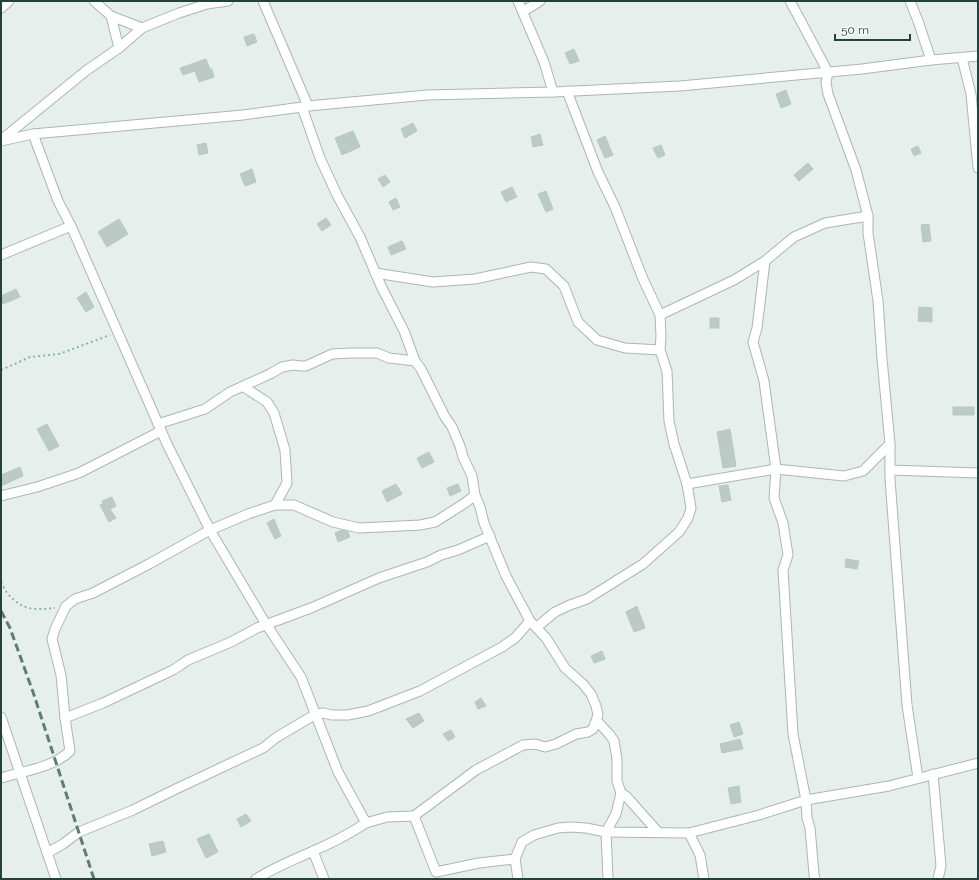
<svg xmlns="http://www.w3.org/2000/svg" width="979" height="880" font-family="Raleway,sans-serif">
	<rect width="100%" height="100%" fill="#e6efeb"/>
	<g fill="#bbcac4" stroke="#b8c9c2">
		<path d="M 254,34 L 257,42 L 247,46 L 244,37 Z"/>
		<path d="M 574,49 L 579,61 L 570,64 L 565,53 Z"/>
		<path d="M 206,59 L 210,69 L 212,69 L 214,77 L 199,82 L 195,71 L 183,75 L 180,68 Z"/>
		<path d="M 786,90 L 791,104 L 781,108 L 776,94 Z"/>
		<path d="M 413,123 L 417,131 L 405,138 L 401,129 Z"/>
		<path d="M 353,131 L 360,147 L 342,155 L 335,138 Z"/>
		<path d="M 540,134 L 543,145 L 533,147 L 531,137 Z"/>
		<path d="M 605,136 L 613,155 L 605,158 L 597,140 Z"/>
		<path d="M 206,143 L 208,153 L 199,155 L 197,145 Z"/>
		<path d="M 661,145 L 665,155 L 658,158 L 653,148 Z"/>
		<path d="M 918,146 L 921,153 L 914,156 L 911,149 Z"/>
		<path d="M 808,163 L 813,169 L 799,181 L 794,175 Z"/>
		<path d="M 252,169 L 256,182 L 245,186 L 240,174 Z"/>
		<path d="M 385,175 L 390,182 L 383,187 L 378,179 Z"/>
		<path d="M 512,187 L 517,197 L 506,202 L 501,192 Z"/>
		<path d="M 546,191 L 553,209 L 546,212 L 538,194 Z"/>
		<path d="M 396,198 L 400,207 L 393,210 L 389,202 Z"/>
		<path d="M 326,218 L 331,225 L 322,231 L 317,224 Z"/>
		<path d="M 119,219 L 128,234 L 107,247 L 98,232 Z"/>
		<path d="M 929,224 L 931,241 L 923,242 L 921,225 Z"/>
		<path d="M 402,241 L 406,249 L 391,255 L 388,247 Z"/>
		<path d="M 16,289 L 20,297 L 3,304 L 1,296 Z"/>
		<path d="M 86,292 L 94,307 L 86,312 L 77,298 Z"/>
		<path d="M 919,307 L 932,308 L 932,322 L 918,321 Z"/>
		<rect x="710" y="318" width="9" height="10"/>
		<rect x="953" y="407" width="21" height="8"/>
		<path d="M 47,424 L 59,446 L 49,451 L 37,429 Z"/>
		<path d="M 730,429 L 736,466 L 723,468 L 717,432 Z"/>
		<path d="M 429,452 L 434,462 L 422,468 L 417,458 Z"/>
		<path d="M 20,467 L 23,476 L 1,486 L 1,475 Z"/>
		<path d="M 396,484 L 402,494 L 387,502 L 382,491 Z"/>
		<path d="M 458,484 L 461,491 L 450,496 L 447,488 Z"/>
		<path d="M 728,485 L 731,500 L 722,502 L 719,486 Z"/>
		<path d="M 112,497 L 116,506 L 110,509 L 116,518 L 109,522 L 100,505 L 103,504 L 102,501 Z"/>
		<path d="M 274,519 L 281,536 L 275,539 L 267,523 Z"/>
		<path d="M 342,530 L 348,532 L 350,537 L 338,542 L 335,533 Z"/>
		<path d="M 846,559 L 859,561 L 857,569 L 845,567 Z"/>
		<path d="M 637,606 L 645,628 L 634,632 L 626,612 Z"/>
		<path d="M 602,651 L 605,659 L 594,663 L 591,656 Z"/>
		<path d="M 481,698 L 486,706 L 478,709 L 475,702 Z"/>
		<path d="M 419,713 L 424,721 L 413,728 L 406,719 Z"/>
		<path d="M 739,722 L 743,734 L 734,737 L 730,725 Z"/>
		<path d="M 451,730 L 455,737 L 448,741 L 443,734 Z"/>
		<path d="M 740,739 L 743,749 L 722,753 L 720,744 Z"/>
		<path d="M 739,786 L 741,802 L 731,804 L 728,788 Z"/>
		<path d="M 246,814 L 251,821 L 241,827 L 237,819 Z"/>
		<path d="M 209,834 L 218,852 L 206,858 L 197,839 Z"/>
		<path d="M 163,841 L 166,852 L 152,856 L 149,844 Z"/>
	</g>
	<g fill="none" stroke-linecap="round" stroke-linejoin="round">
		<defs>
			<g id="minor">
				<path d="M 94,1 L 111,16 L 142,28"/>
				<path d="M 263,1 L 308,106"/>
				<path d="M 518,1 L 544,62 L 553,92"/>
				<path d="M 790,1 L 828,72 L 826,83 L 828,94 L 856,170 L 868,216 L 868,233 L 878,301 L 882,359 L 890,444 L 890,479 L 907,705 L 918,778"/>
				<path d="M 910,1 L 918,21 L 931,60"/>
				<path d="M 1,8 L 9,1"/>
				<path d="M 524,11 L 540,1"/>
				<path d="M 111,16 L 119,48"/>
				<path d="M 962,58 L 971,94 L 978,168"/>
				<path d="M 302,107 L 320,158 L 337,195 L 360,237 L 381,286 L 404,331 L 415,361 L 421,369 L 445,417 L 452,427 L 460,446 L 463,457 L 472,476 L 475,495 L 480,507 L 484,523 L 506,576 L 530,621 L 546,638 L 565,668 L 583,684 L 591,694 L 596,706 L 598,715 L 593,729 L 588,732 L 576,734 L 556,744 L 545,747 L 535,744 L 523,745 L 476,770 L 414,816"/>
				<path d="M 33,134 L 58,201 L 71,226 L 167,444 L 210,530 L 264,621 L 301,677 L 338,772 L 366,823 L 387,817 L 414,816 L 436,872 L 479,863 L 515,859 L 518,879"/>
				<path d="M 1,140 L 87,70 L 119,48 L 142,28 L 179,13 L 207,4 L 228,1"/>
				<path d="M 1,141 L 33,134 L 243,115 L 302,107 L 308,106 L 427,95 L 553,92 L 680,86 L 862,69 L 931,60 L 978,56"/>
				<path d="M 1,255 L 71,226"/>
				<path d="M 765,261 L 757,328 L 753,342 L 764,381 L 776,469 L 774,498 L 783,523 L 788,555 L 783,570 L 793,734 L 806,800 L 807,818 L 810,828 L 814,874 L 815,879"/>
				<path d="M 375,273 L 433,282 L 475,279 L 531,267 L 546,269 L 564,286 L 578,322 L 597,340 L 625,348 L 660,350"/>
				<path d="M 660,315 L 734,280 L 765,261 L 794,237 L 825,223 L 868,216"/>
				<path d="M 244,387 L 267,402 L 274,413 L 285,450 L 287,483 L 275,505"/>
				<path d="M 158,424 L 205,409 L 230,392 L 270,374 L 282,367 L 293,365 L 301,366 L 306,366 L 332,354 L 351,353 L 377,353 L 389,358 L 415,361"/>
				<path d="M 890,470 L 978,473"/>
				<path d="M 687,484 L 776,469 L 844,476 L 863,471 L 890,444"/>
				<path d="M 1,496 L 37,487 L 79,473 L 161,431"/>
				<path d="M 537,627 L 555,612 L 570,605 L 587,599 L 643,564 L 679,532 L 688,518 L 691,508 L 687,484 L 674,444 L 669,421 L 667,371 L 660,350 L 661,336 L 660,315 L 643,279 L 615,207 L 598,172 L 567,91"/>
				<path d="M 1,717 L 56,879"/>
				<path d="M 65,718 L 103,703 L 173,670 L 188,660 L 231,642 L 257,628 L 311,608 L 379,578 L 427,562 L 441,555 L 458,550 L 490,536"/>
				<path d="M 597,721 L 610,735 L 614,741 L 617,759 L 617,781 L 621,793 L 626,796 L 658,832"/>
				<path d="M 933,774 L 941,866 L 938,879"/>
				<path d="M 1,778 C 23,771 53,768 70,751 L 65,718 L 61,675 L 52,639 L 55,629 L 66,606 L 75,599 L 93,593 L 149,564 L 210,530 L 248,514 L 275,505 L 294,505 L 333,522 L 359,528 L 381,527 L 420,525 L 435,522 L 465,503 L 475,495"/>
				<path d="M 689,833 L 700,855 L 704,879"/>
				<path d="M 313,851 L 324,879"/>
				<path d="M 47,853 L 63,844 L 79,832 L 133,810 L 178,788 L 263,748 L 277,737 L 316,714 L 323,713 L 332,715 L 348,715 L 368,711 L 420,691 L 502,647 L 515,638 L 530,621"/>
				<path d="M 515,859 L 522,842 L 534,835 L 558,828 L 570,827 L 586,828 L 606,832 L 689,833 L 759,815 L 806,800 L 889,786 L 978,763"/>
				<path d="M 256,879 C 273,868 293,860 311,852 C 330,844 349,834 366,823"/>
				<path d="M 608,879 L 606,832 L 616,814 L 621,793"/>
			</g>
		</defs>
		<use href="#minor" stroke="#a8b8b2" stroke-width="11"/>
		<g stroke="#86b3a5" stroke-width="2" stroke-dasharray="2 3" stroke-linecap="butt">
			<path d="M 1,370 L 30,357 L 59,354 L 110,335"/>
			<path d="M 1,582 C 3,586 5,590 7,593 C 23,611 33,610 55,608"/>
		</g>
		<use href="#minor" stroke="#fff" stroke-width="9"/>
		<path stroke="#5f7d75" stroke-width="3" stroke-dasharray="8 4" stroke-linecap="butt" d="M 1,611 L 10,628 L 33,692 L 94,879"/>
	</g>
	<rect width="979" height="880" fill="none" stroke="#24423a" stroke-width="4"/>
	<path d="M835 34v6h75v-6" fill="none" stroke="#24423a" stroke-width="2"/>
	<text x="841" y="34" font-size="12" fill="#24423a" stroke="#f7fbf9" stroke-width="3" paint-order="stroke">50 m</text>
</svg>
